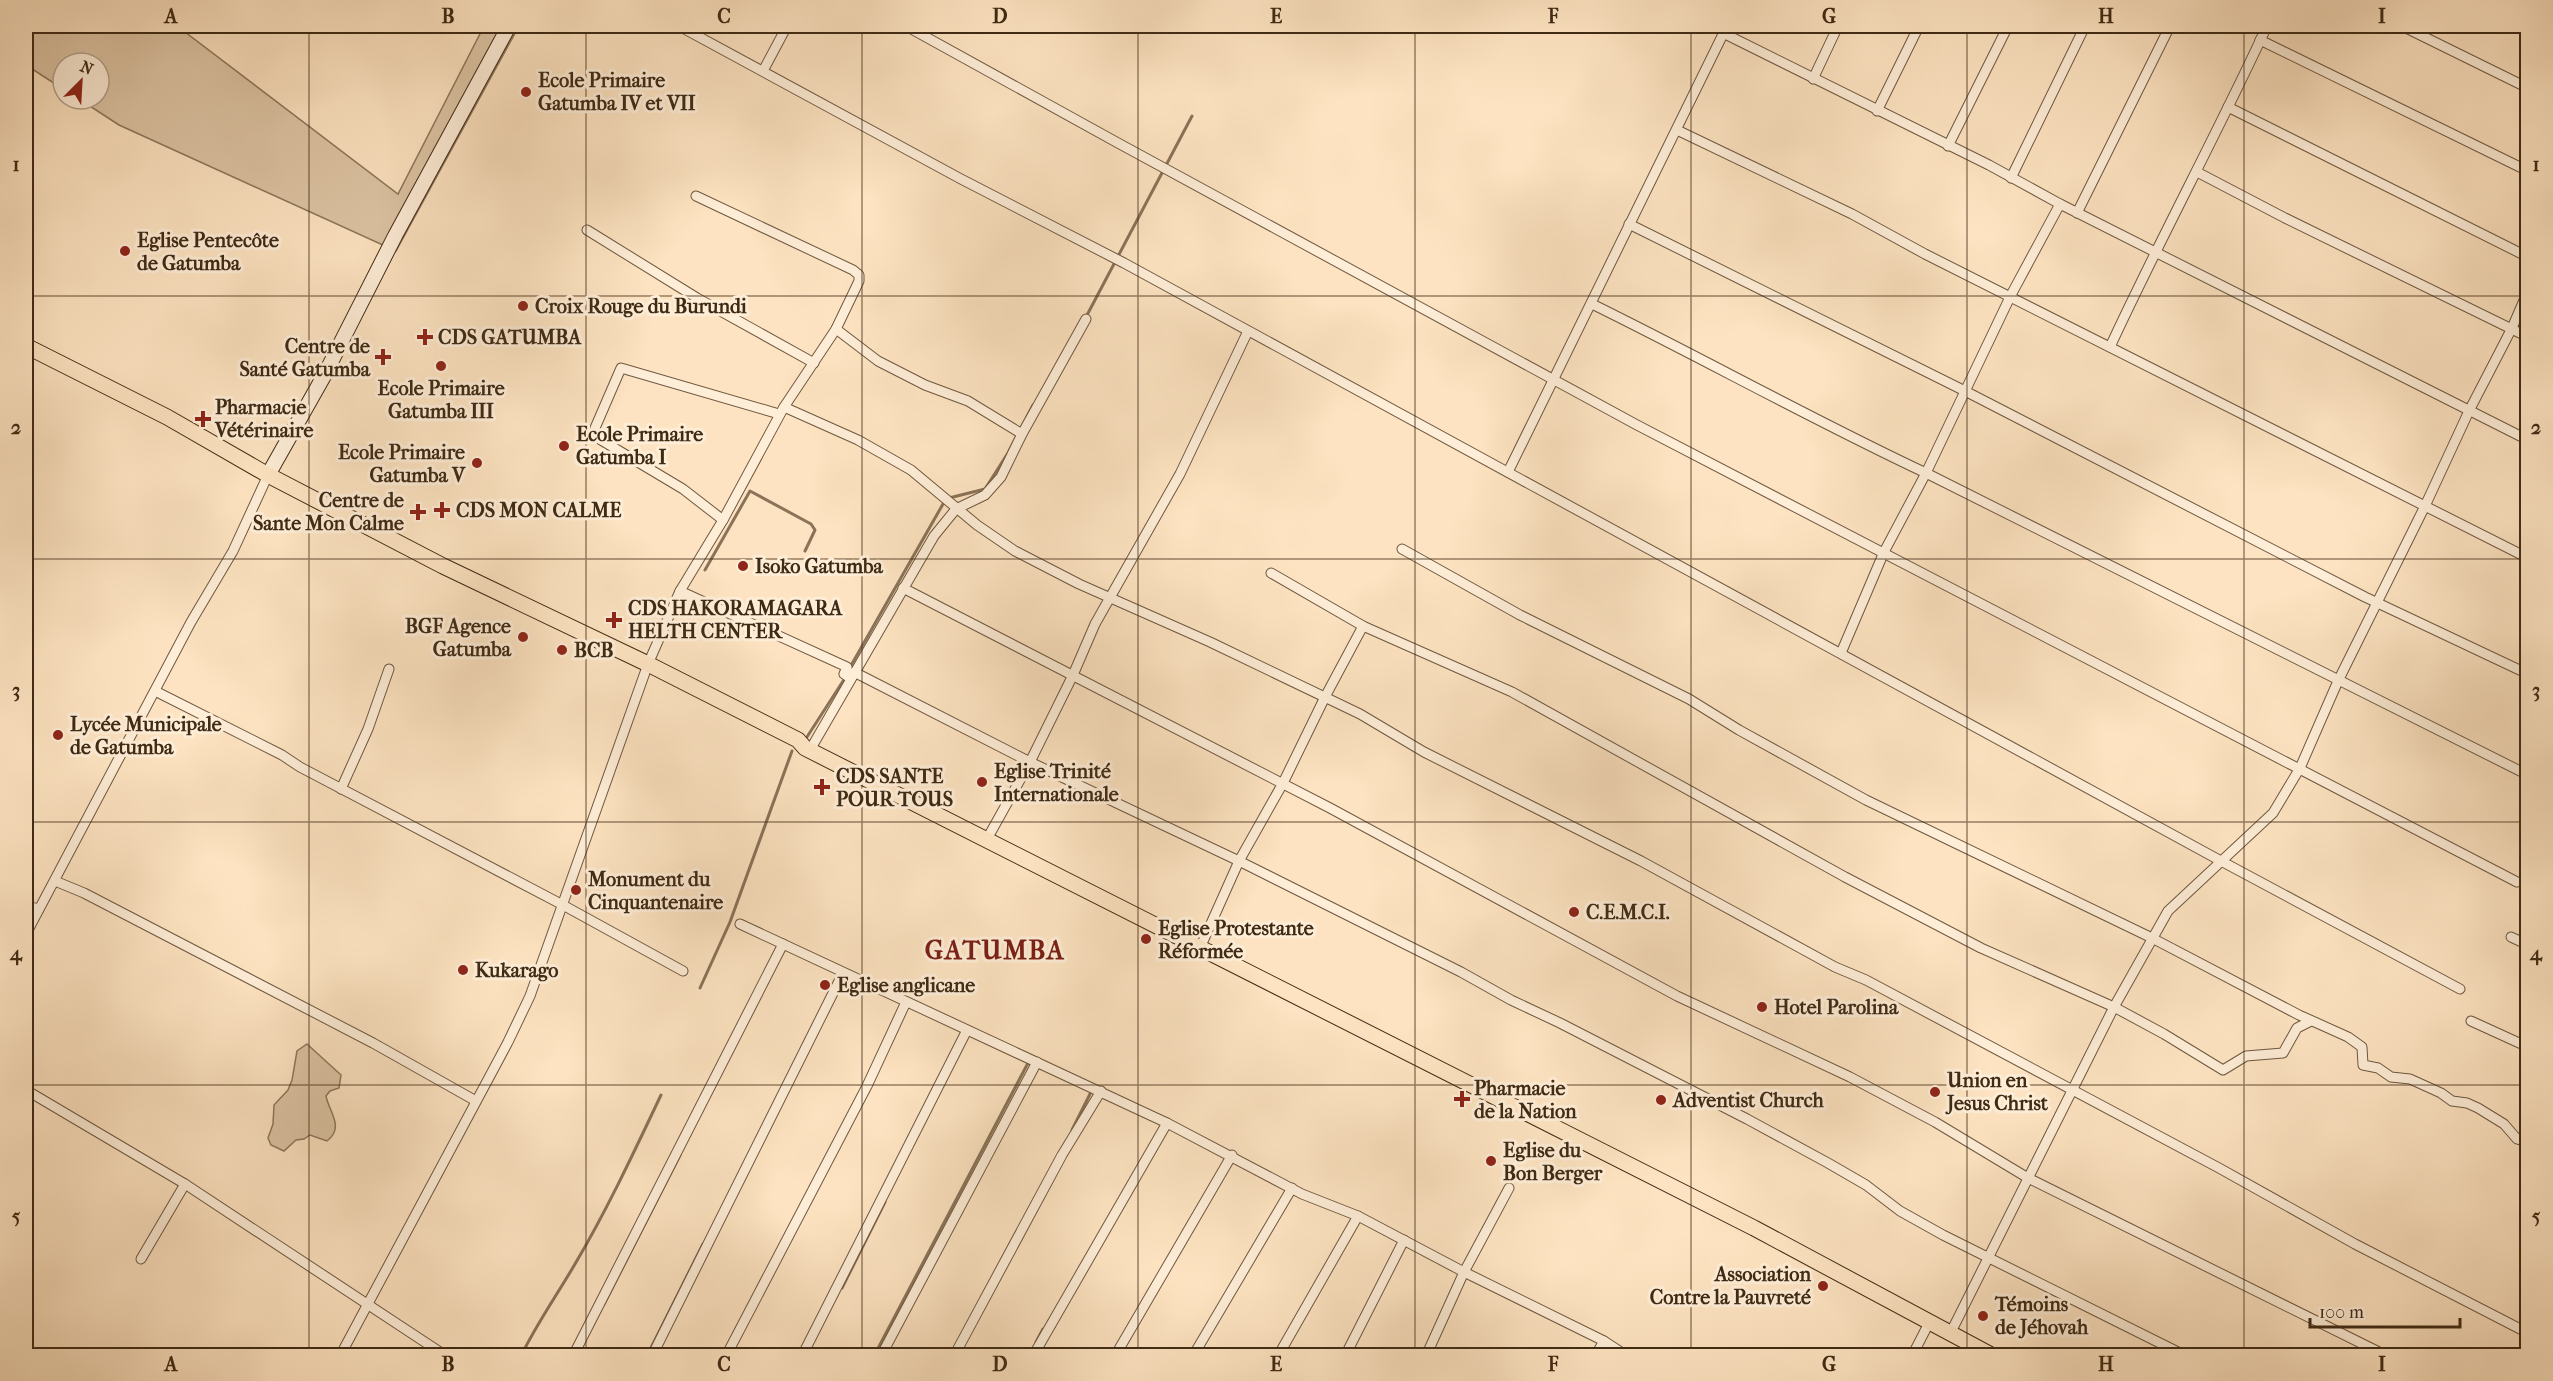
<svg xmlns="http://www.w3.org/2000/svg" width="2553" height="1381" font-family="'IM FELL French Canon',serif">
	<rect width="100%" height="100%" fill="#fde3c1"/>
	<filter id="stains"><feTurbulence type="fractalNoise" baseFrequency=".00333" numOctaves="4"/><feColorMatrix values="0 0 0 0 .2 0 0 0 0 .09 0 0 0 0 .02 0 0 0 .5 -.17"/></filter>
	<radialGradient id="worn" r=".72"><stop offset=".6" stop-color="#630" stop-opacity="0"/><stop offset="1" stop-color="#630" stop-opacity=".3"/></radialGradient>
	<g fill="#ddc4a4" stroke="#8e775c" stroke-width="1.5">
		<path d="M 26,26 L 177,26 L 398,194 L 484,26 L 519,26 L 396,251 L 119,125 L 79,99 L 99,99 L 99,63 L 63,63 L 63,89 L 26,65 Z"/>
		<path d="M 307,1044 L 341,1075 L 339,1088 L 330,1091 L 326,1096 C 329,1112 345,1127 327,1141 L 310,1135 L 304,1139 L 296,1140 L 284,1151 L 271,1145 L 268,1138 L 273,1124 L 274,1105 L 288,1090 L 292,1080 L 297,1051 Z"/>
	</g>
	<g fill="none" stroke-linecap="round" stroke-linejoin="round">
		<g stroke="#8a7358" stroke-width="3">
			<path d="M 1086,317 L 1192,116"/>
			<path d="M 705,570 L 750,491 L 811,524 L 815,530 L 805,551"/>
			<path d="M 849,669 L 943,504 L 949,498 L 985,489 L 1008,453 L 1033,405"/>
			<path d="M 805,740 L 845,678"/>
			<path d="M 700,988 L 730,922 L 792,751"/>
			<path d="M 1072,1130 L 1090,1094"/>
			<path d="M 842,1288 L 885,1202"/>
			<path d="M 604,1304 L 680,1155"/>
			<path d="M 1036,1342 L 1043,1329"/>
			<path d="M 521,1356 C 537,1323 557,1295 575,1264 C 607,1210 634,1152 661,1095"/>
			<path d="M 647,1356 L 703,1244"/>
			<path d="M 874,1356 L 1028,1063"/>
		</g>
		<defs>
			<g id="minor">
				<path d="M 679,26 L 961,179 L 1124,263 L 2221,861 L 2460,989"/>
				<path d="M 906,26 L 1118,143 L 1637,425 L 2517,882"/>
				<path d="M 2402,26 L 2528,88"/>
				<path d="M 1723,33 L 1989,165 L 2060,204 L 2528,440"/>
				<path d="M 2260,40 L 2528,171"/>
				<path d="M 763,71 L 787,26"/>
				<path d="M 1813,79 L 1838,26"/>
				<path d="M 2228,107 L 2528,257"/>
				<path d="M 1877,111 L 1919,26"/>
				<path d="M 1677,130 L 1852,214 L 1925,254 L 2528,558"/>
				<path d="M 1948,146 L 2008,26"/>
				<path d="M 2197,172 L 2285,218 L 2528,337"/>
				<path d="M 2011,178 L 2085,26"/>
				<path d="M 2077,213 L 2170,26"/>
				<path d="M 1629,224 L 1965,391 L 2365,597 L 2528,674"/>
				<path d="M 587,230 L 697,298 L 814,363"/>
				<path d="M 1592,304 C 1704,359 1813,420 1926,473 L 2528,775"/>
				<path d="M 836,329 L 878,361 L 925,385 L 968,401 L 1022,434"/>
				<path d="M 2110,347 C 2160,239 2217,134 2267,26"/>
				<path d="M 784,407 L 858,440 L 911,470 L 977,525 L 1015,551 L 1079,584 L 1210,642 L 1360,714 L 1424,752 L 1641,861 L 1835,967 L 1866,980 L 2219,1168 L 2355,1244 L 2528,1333"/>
				<path d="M 1508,472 L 1727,26"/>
				<path d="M 723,520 L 683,489 L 601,440 L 596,434 L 595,428 L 621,368 L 779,414"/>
				<path d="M 1402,549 L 1520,615 L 1689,699 L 1739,730 L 1866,800 L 2152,938 L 2299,1015 L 2348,1037 L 2362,1047 L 2363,1065 L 2378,1068 L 2391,1077 L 2410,1079 L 2441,1093 L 2452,1101 L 2467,1103 L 2478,1108 L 2504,1124 L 2517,1139 L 2528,1142"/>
				<path d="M 1271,573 L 1363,626 L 1512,692 L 1845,877 L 1981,948 L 2114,1007 L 2164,1034 L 2223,1070 L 2246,1056 L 2283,1053 L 2297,1028 L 2311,1021"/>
				<path d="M 903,588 L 1330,808 L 1677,996 L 1850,1077 L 1935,1122 L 2028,1178 L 2387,1356"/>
				<path d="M 680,591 L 847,667 L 844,674 L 850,678"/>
				<path d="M 1841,653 L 1884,552 L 1926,473 L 2011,295 L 2060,204"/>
				<path d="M 854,672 L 1030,762 L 1239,861 L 1461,972 L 1511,1000 L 1560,1023 L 1747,1119 L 1828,1163 L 1866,1185 L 1900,1211 L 1943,1235 L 2186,1356"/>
				<path d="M 155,691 L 282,755 L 300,767 L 561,904 L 683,971"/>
				<path d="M 810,750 L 934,536 L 956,509 L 985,495 L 1001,477 L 1022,434 L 1086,319"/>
				<path d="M 341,789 L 368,729 L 389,669"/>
				<path d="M 987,839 L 1030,762 L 1073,675 L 1095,624 L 1180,474 L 1248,331"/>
				<path d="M 55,881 L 84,893 L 373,1043 L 476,1101"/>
				<path d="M 26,906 L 39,909"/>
				<path d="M 740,924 L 1167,1123 L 1302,1194 L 1358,1216 L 1464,1272 L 1604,1341 L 1627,1356"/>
				<path d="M 26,934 L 191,622 L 233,551 L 268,475"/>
				<path d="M 2511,937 L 2528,945"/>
				<path d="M 1200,948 L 1239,861 L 1283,783 L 1325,697 L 1363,626"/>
				<path d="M 2471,1021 L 2528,1047"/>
				<path d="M 26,1090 L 185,1184 L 446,1356"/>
				<path d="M 141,1259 L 185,1184"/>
				<path d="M 1951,1332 L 2114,1007 L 2168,911 L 2273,813 L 2300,768 L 2338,681 L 2425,506 L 2469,411 L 2512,328 L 2528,291"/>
				<path d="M 340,1356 L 508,1042 L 530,996 L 648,664 L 680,591 L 723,520 L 784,407 L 836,329 L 859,281 L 859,275 L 853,270 L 696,196"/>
				<path d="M 573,1356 L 783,944"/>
				<path d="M 652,1356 L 843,973"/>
				<path d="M 726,1356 L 867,1086 L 906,1002"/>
				<path d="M 802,1356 L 967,1030"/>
				<path d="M 881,1356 L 1037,1062"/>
				<path d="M 954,1356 L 1062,1155 L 1101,1091"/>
				<path d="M 1033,1356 L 1167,1123"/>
				<path d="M 1115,1356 L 1232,1155"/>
				<path d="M 1193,1356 L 1292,1188"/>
				<path d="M 1278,1356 L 1358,1216"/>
				<path d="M 1345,1356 L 1404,1240"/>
				<path d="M 1426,1356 L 1464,1272 L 1509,1188"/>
				<path d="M 1595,1356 L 1604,1341"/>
				<path d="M 1912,1356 L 1930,1321"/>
			</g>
			<path id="secondary" d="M 268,475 L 325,374 L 395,236 L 509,26"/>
			<path id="primary" d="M 26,346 L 167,417 L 268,475 L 443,566 L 648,664 L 798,740 L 805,748 L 1754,1228 L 1993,1356"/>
		</defs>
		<use href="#minor" stroke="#6e583f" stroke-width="11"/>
		<use href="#secondary" stroke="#3f2a14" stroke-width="16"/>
		<use href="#primary" stroke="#3f2a14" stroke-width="17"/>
		<use href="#minor" stroke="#feedd7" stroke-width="9"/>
		<use href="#secondary" stroke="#feedd7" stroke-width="14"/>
		<use href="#primary" stroke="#fde3c1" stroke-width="15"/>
	</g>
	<path fill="none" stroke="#3f2a14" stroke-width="1.5" stroke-opacity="0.55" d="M 309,26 L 309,1356M 586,26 L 586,1356M 862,26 L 862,1356M 1138,26 L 1138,1356M 1415,26 L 1415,1356M 1691,26 L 1691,1356M 1967,26 L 1967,1356M 2244,26 L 2244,1356M 26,296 L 2528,296M 26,559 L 2528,559M 26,822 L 2528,822M 26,1085 L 2528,1085"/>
	<g fill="#8f2418" stroke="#feedd7" stroke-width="2">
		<circle cx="526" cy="92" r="6"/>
		<circle cx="125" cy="251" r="6"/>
		<circle cx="523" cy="306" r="6"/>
		<path d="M422 328h6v6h6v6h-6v6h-6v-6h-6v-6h6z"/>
		<path d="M380 348h6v6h6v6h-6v6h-6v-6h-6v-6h6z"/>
		<circle cx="441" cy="366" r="6"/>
		<path d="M200 410h6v6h6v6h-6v6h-6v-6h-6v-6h6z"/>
		<circle cx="564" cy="446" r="6"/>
		<circle cx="477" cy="463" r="6"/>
		<path d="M439 501h6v6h6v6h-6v6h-6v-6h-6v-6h6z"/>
		<path d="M415 503h6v6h6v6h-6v6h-6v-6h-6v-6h6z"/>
		<circle cx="743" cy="566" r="6"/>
		<path d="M611 611h6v6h6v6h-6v6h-6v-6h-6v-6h6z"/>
		<circle cx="523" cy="637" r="6"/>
		<circle cx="562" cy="650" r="6"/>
		<circle cx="58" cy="735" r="6"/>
		<circle cx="982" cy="782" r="6"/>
		<path d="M819 778h6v6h6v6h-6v6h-6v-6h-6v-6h6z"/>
		<circle cx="576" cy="890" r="6"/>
		<circle cx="1574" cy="912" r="6"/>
		<circle cx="1146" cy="939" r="6"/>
		<circle cx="463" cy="970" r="6"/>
		<circle cx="825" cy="985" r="6"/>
		<circle cx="1762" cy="1007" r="6"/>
		<circle cx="1935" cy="1092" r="6"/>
		<path d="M1459 1090h6v6h6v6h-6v6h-6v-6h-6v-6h6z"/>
		<circle cx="1661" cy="1100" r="6"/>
		<circle cx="1491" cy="1161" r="6"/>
		<circle cx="1823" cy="1286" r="6"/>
		<circle cx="1983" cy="1316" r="6"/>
	</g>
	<g text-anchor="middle" stroke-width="6" stroke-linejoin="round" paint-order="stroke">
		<g font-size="20" font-weight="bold" fill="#3f2a14" stroke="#feedd7" text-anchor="start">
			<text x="538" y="87">Ecole Primaire<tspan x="538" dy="23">Gatumba IV et VII</tspan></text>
			<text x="137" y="247">Eglise Pentecôte<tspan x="137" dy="23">de Gatumba</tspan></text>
			<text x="535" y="313">Croix Rouge du Burundi</text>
			<text x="438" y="344">CDS GATUMBA</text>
			<text x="370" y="353" text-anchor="end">Centre de<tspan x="370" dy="23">Santé Gatumba</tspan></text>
			<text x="441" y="395" text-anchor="middle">Ecole Primaire<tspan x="441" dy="23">Gatumba III</tspan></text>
			<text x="215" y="414">Pharmacie<tspan x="215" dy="23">Vétérinaire</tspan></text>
			<text x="576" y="441">Ecole Primaire<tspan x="576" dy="23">Gatumba I</tspan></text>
			<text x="465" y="459" text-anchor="end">Ecole Primaire<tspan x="465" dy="23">Gatumba V</tspan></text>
			<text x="404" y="507" text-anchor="end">Centre de<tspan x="404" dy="23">Sante Mon Calme</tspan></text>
			<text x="456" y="517">CDS MON CALME</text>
			<text x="755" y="573">Isoko Gatumba</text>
			<text x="628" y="615">CDS HAKORAMAGARA<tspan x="628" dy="23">HELTH CENTER</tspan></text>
			<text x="511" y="633" text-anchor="end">BGF Agence<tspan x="511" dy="23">Gatumba</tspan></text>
			<text x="574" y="657">BCB</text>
			<text x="70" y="731">Lycée Municipale<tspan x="70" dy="23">de Gatumba</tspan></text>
			<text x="994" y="778">Eglise Trinité<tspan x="994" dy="23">Internationale</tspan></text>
			<text x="836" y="783">CDS SANTE<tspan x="836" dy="23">POUR TOUS</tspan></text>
			<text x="588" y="886">Monument du<tspan x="588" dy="23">Cinquantenaire</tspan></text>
			<text x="1586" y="919">C.E.M.C.I.</text>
			<text x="1158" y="935">Eglise Protestante<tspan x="1158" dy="23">Réformée</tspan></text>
			<text x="475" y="977">Kukarago</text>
			<text x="837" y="992">Eglise anglicane</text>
			<text x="1774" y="1014">Hotel Parolina</text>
			<text x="1947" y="1087">Union en<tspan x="1947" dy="23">Jesus Christ</tspan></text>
			<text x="1474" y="1095">Pharmacie<tspan x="1474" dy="23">de la Nation</tspan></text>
			<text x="1673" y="1107">Adventist Church</text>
			<text x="1503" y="1157">Eglise du<tspan x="1503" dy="23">Bon Berger</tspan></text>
			<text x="1811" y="1281" text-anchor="end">Association<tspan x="1811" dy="23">Contre la Pauvreté</tspan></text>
			<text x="1995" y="1311">Témoins<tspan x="1995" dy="23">de Jéhovah</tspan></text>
		</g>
		<g font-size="26" font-weight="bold" letter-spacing="1.5" fill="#7a1f14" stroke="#feedd7">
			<text x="995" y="959">GATUMBA</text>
		</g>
	</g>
	<rect width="2553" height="1381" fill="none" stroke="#fde3c1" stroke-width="66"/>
	<g transform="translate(81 81) rotate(24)"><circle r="28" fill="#feedd7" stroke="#b29f89" stroke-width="1.5"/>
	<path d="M0-4.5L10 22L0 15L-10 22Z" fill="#8f2418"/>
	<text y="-9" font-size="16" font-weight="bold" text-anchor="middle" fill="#3f2a14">N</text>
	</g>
	<path d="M2310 1318v9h150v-9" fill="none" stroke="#3f2a14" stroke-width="3"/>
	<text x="2319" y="1318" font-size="18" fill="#3f2a14" stroke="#feedd7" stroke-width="4.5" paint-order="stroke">100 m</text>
	<rect x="33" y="33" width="2487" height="1315" fill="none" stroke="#3f2a14" stroke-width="2"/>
	<g font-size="20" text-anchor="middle" font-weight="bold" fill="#3f2a14">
		<text x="171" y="23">A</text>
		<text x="448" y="23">B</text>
		<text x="724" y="23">C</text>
		<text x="1000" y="23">D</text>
		<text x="1276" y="23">E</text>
		<text x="1553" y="23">F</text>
		<text x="1829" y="23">G</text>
		<text x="2106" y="23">H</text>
		<text x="2382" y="23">I</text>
		<text x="16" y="171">1</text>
		<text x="2536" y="171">1</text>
		<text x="16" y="434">2</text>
		<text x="2536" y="434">2</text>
		<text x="16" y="697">3</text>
		<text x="2536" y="697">3</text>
		<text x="16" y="960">4</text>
		<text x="2536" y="960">4</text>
		<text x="16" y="1223">5</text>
		<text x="2536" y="1223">5</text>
		<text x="171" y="1371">A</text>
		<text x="448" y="1371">B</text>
		<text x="724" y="1371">C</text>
		<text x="1000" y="1371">D</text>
		<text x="1276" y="1371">E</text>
		<text x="1553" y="1371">F</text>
		<text x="1829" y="1371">G</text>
		<text x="2106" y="1371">H</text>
		<text x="2382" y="1371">I</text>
	</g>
	<rect width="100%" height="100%" filter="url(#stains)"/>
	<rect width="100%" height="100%" fill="url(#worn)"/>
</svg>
